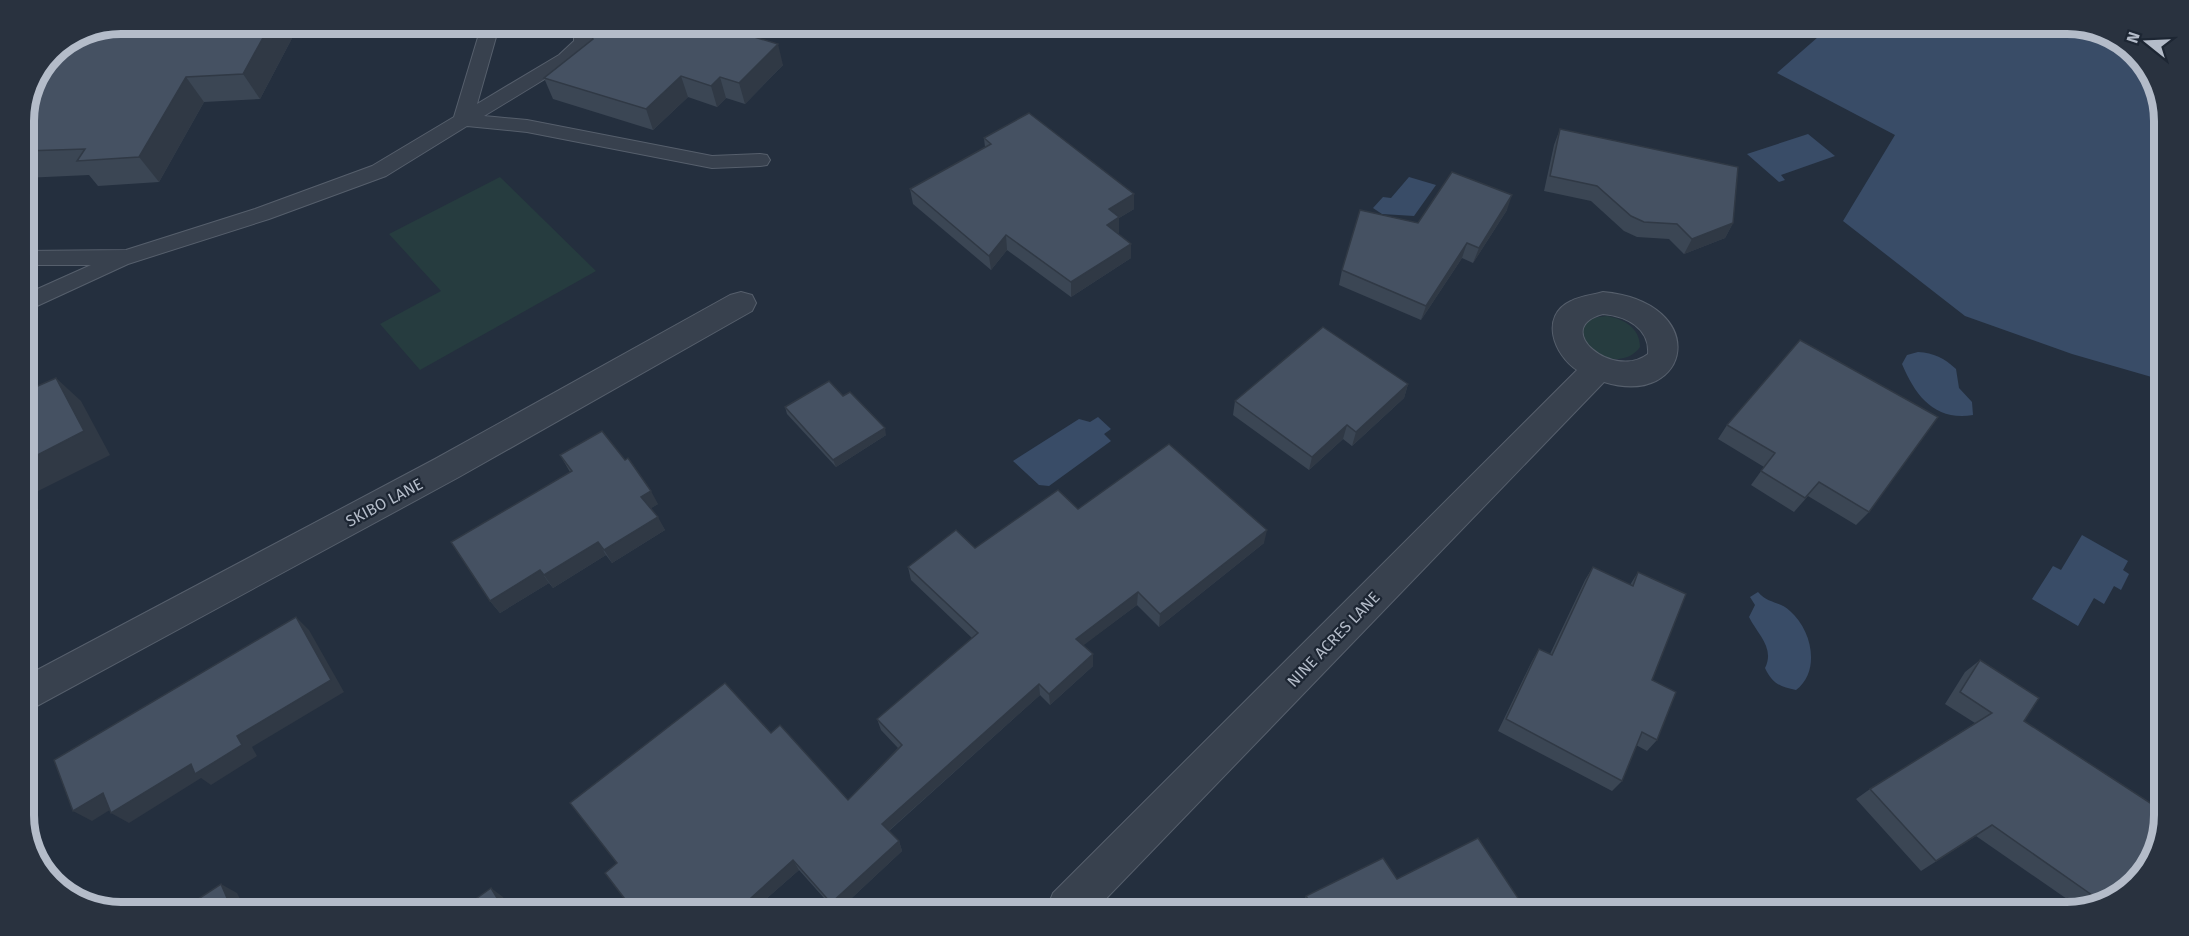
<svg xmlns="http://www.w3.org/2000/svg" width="2189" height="936" font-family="'Fira Sans',sans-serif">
	<rect width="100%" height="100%" fill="#242f3e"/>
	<g fill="#263c3f">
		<path d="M 500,177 L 596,271 L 420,370 L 380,324 L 441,291 L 389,234 Z"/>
		<path d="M 1607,316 C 1624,319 1640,328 1640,347 C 1628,365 1597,362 1585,344 C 1583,340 1582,333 1581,329 C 1587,318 1595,317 1607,316 Z"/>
	</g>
	<g fill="#394c67">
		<path d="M 1826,30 L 2105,31 L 2148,67 L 2165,115 L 2162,380 L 2072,354 L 1965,316 L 1843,221 L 1895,135 L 1777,73 Z"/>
		<path d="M 1808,134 L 1835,156 L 1781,175 L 1785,180 L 1779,182 L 1747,154 Z"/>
		<path d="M 1409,177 L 1436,185 L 1414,216 L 1382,214 L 1373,208 L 1383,197 L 1391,198 Z"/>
		<path d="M 1918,352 C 1934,353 1944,358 1956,369 L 1959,388 L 1972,402 L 1973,415 C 1935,421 1916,397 1902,364 L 1907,355 Z"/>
		<path d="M 1098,417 L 1111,429 L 1104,434 L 1111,441 L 1049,486 L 1039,485 L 1013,461 L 1079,419 L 1090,422 Z"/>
		<path d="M 2082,535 L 2128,561 L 2123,570 L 2129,574 L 2121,590 L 2114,586 L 2104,604 L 2094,598 L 2078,626 L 2032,599 L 2053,566 L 2061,570 Z"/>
		<path d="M 1758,592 C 1768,604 1780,601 1790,611 C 1812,630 1821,671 1796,690 C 1780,687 1772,683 1765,668 C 1775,648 1758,635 1749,617 L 1755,605 L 1750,597 Z"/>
	</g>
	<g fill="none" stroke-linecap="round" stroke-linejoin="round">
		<defs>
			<path id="service" d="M 490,25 L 512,25 L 496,37 L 477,104 L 559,55 L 574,41 L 574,26 L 592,26 L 592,43 L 571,63 L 484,116 L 527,120 L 712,156 L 760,154 L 767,155 L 770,160 L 767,165 L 760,166 L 712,168 L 527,132 L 467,126 L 386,176 L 269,219 L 128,264 L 24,312 L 24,295 L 91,265 L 24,265 L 24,251 L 126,250 L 255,209 L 372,166 L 454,117 L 479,34 Z"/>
			<g id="minor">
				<path d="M 741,292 L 752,295 L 756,303 L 752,311 L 459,477 L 24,713 L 24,677 L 435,459 L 730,295 Z"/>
				<path d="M 1603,292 C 1712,302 1692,409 1604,382 L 1097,908 L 1047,908 L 1053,893 L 1577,370 C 1554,355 1539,316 1571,301 C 1580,296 1593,295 1603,292 ZM 1603,314 C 1626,316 1650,328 1648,354 C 1613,381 1550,328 1603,314 Z"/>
			</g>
		</defs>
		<use href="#service" stroke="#565f6c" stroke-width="2"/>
		<use href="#minor" stroke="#565f6c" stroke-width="2"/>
		<use href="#service" fill="#38414e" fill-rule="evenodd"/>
		<use href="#minor" fill="#38414e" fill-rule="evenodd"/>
	</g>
	<g fill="#3b4654">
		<path d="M 299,25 L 260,99 L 204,102 L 159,182 L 98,186 L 89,175 L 24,178 L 24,115 Z"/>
		<path d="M 756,26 L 760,39 L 783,65 L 745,104 L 726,98 L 717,107 L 688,97 L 653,130 L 553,99 L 544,78 L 592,40 L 590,34 Z"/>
		<path d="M 1560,129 L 1733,223 L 1725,238 L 1684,254 L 1669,239 L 1637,237 L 1624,231 L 1591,201 L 1544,191 L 1554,145 Z"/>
		<path d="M 984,138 L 1134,194 L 1134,209 L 1119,218 L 1119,232 L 1118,233 L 1131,258 L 1071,297 L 1007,250 L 991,270 L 913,204 L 910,189 L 985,147 Z"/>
		<path d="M 1507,210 L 1473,263 L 1462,258 L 1421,320 L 1339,285 L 1342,270 L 1418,223 Z"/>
		<path d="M 1800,340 L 1869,512 L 1856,525 L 1808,496 L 1794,512 L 1751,485 L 1764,467 L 1718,439 L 1727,425 Z"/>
		<path d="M 1408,384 L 1404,398 L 1352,446 L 1343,439 L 1309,470 L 1233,415 L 1235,401 Z"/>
		<path d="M 843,396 L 886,435 L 836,467 L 787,414 L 785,407 Z"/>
		<path d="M 560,455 L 658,504 L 651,508 L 665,530 L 612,563 L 606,555 L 553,588 L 549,583 L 500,613 L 490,601 L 570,472 Z"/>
		<path d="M 1078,509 L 1264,543 L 1159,627 L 1137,605 L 1083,645 L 1093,654 L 1093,666 L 1050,705 L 1040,695 L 889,831 L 899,841 L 902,851 L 841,908 L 832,907 L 799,870 L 757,907 L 771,733 L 848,800 L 898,748 L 881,730 L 877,719 L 972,638 L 911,580 L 908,567 L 975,548 Z"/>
		<path d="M 1593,567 L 1630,585 L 1638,572 L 1652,680 L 1657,740 L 1647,751 L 1636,745 L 1622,781 L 1612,791 L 1498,731 L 1532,661 L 1539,649 L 1550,654 L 1585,580 Z"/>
		<path d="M 1980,660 L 2024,721 L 2122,895 L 2080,908 L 1976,836 L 1921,871 L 1856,799 L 1870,789 L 1975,723 L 1945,704 L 1965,672 Z"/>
		<path d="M 1397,879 L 1526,910 L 1305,909 L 1302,905 L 1306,896 Z"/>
	</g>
	<g fill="#303945">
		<path d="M 270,25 L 299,25 L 260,99 L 243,74 Z"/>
		<path d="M 756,26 L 762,46 L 754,37 Z"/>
		<path d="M 778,44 L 783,65 L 745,104 L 739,83 Z"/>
		<path d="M 681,76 L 688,97 L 653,130 L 646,109 Z"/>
		<path d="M 186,77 L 204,102 L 159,182 L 139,157 Z"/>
		<path d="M 720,77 L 726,98 L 717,107 L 711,86 Z"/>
		<path d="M 1134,194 L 1134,209 L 1119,218 L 1119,232 L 1107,240 L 1107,225 L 1109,209 Z"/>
		<path d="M 1512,195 L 1507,210 L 1473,263 L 1479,248 Z"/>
		<path d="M 1733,223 L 1725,238 L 1684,254 L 1692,239 Z"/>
		<path d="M 1006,235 L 1007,250 L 991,270 L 989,256 Z"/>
		<path d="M 1467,243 L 1462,258 L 1421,320 L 1426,306 Z"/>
		<path d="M 1131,244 L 1131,258 L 1071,297 L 1071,282 Z"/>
		<path d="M 56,378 L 81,401 L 110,455 L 24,498 L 24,462 Z"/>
		<path d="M 1408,384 L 1404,398 L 1352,446 L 1356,432 Z"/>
		<path d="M 1347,425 L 1343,439 L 1309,470 L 1312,457 Z"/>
		<path d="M 885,428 L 886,435 L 836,467 L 833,460 Z"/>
		<path d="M 651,491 L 658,504 L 648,510 L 641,497 Z"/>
		<path d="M 658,517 L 665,530 L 612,563 L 604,550 Z"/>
		<path d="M 1267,530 L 1264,543 L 1159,627 L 1160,614 Z"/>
		<path d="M 598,542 L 606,555 L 553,588 L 544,575 Z"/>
		<path d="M 540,570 L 549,583 L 500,613 L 490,601 Z"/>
		<path d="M 1138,592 L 1137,605 L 1076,651 L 1076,639 Z"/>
		<path d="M 296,617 L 309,630 L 344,692 L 252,747 L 257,756 L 211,785 L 201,778 L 129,823 L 111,813 Z"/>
		<path d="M 1093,654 L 1093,666 L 1050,705 L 1049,694 Z"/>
		<path d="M 1039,684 L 1040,695 L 886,833 L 882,824 Z"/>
		<path d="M 103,793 L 121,803 L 92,821 L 73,811 Z"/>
		<path d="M 899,841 L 902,851 L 841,908 L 833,907 L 831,903 Z"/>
		<path d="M 793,860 L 799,870 L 757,907 L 741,907 Z"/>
		<path d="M 221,884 L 237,893 L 243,905 L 230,905 Z"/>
		<path d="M 491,888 L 503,897 L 508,906 L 502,906 Z"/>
	</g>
	<g fill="#455162" stroke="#303945" stroke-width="1.5">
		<path d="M 121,24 L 270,25 L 243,74 L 186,77 L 139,157 L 77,161 L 85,149 L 24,151 L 24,115 L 53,52 Z"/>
		<path d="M 600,26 L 756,26 L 754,37 L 778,44 L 739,83 L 720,77 L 711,86 L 681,76 L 646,109 L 544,78 L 593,39 L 590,34 Z"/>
		<path d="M 1029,113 L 1134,194 L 1109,209 L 1119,217 L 1107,225 L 1131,244 L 1071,282 L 1006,235 L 989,256 L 910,189 L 991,144 L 984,138 Z"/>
		<path d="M 1560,129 L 1738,167 L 1733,223 L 1692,239 L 1677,224 L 1644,222 L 1631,216 L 1597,186 L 1550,176 Z"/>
		<path d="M 1452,172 L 1512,195 L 1479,248 L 1467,243 L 1426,306 L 1342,270 L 1360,210 L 1418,223 Z"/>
		<path d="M 1323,327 L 1408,384 L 1356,432 L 1347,425 L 1312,457 L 1235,401 Z"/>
		<path d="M 1800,340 L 1938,417 L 1869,512 L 1819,482 L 1805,498 L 1761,471 L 1775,453 L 1727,425 Z"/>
		<path d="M 56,378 L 84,431 L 24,462 L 24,392 Z"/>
		<path d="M 829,381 L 843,396 L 850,392 L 885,428 L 833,460 L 785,407 Z"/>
		<path d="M 602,431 L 625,460 L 628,458 L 651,491 L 641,497 L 658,517 L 604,550 L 598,542 L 544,575 L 540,570 L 490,601 L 451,542 L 572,471 L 560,455 Z"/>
		<path d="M 1169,444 L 1267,530 L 1160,614 L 1138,592 L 1076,639 L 1093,654 L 1049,694 L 1039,684 L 882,824 L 899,841 L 831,903 L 793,860 L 741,907 L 631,907 L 605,873 L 617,863 L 570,803 L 725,683 L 771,733 L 780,725 L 848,800 L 902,745 L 877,719 L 978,633 L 908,567 L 956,530 L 975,548 L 1058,490 L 1078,509 Z"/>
		<path d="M 1593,567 L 1633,586 L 1638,572 L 1686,594 L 1652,680 L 1676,692 L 1657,740 L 1642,732 L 1622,781 L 1506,719 L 1539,649 L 1552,655 Z"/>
		<path d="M 296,617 L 331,680 L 237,736 L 242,745 L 195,774 L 191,764 L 111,813 L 103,793 L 73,811 L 54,760 Z"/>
		<path d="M 1980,660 L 2039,698 L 2024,721 L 2158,808 L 2158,852 L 2122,895 L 2102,902 L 1992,825 L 1936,861 L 1870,789 L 1992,713 L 1960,692 Z"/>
		<path d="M 1478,838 L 1526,910 L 1314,909 L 1306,896 L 1383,858 L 1397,879 Z"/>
		<path d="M 221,884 L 230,905 L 189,905 Z"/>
		<path d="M 491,888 L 502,906 L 466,906 Z"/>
	</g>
	<g text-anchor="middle" stroke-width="4.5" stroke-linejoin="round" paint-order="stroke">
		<g font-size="16" fill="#b4bcc9" stroke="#1d2633">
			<text transform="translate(384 502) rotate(-28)" y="6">SKIBO LANE</text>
			<text transform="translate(1333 639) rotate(-46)" y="6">NINE ACRES LANE</text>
		</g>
	</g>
	<path d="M0 0H2189V936H0ZM121 34H2067A87 87 0 0 1 2154 121V815A87 87 0 0 1 2067 902H121A87 87 0 0 1 34 815V121A87 87 0 0 1 121 34Z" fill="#29323f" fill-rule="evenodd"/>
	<path fill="none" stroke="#b4bcc9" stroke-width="8" d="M121 34H2067A87 87 0 0 1 2154 121V815A87 87 0 0 1 2067 902H121A87 87 0 0 1 34 815V121A87 87 0 0 1 121 34Z"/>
	<g transform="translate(2147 42) rotate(288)" stroke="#1d2633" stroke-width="4.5" paint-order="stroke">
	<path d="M0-4.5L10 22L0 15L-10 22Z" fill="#b4bcc9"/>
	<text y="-9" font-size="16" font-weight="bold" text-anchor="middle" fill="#b4bcc9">N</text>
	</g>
</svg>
